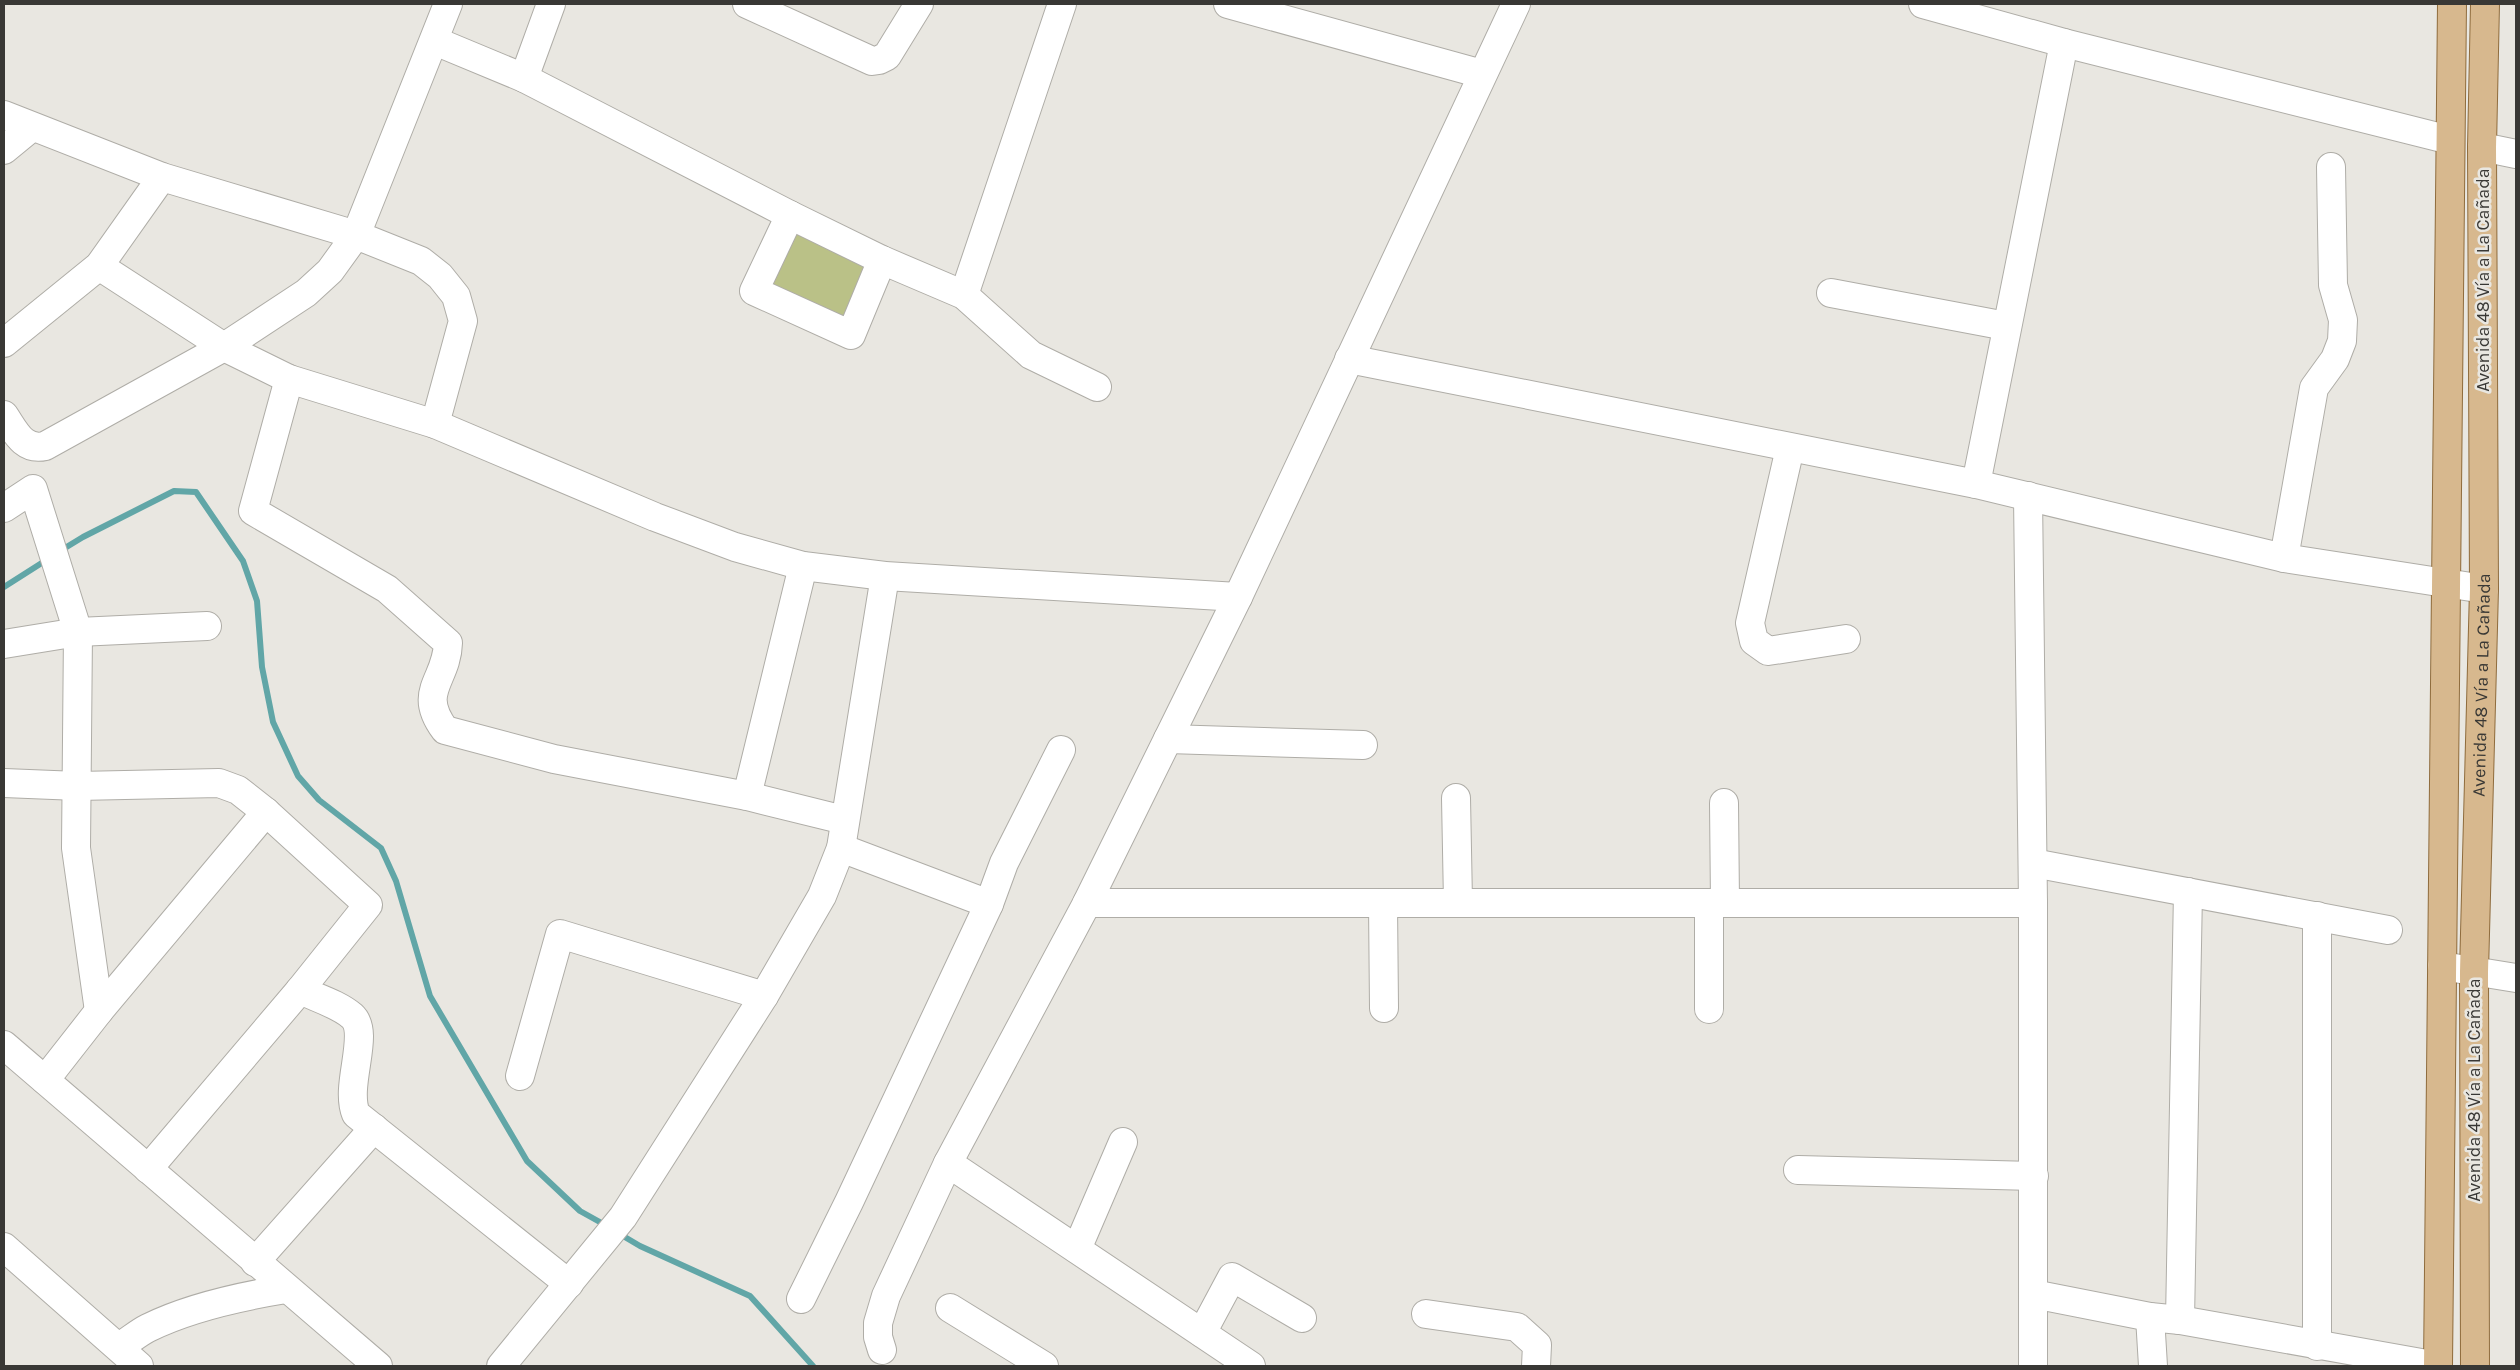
<svg xmlns="http://www.w3.org/2000/svg" width="2520" height="1370" font-family="Karla,sans-serif">
	<rect width="100%" height="100%" fill="#e9e7e1"/>
	<path fill="#bac187" d="M 796,227 L 871,265 L 847,322 L 765,285 Z"/>
	<g fill="none" stroke-linecap="round" stroke-linejoin="round">
		<g stroke="#61a6a7" stroke-width="6">
			<path d="M 60,551 L 83,537 L 174,491 L 196,492 L 243,561 L 257,601 L 262,667 L 273,722 L 298,776 L 319,800 L 381,848 L 396,881 L 430,996 L 527,1161 L 580,1211 L 607,1226"/>
			<path d="M 4,587 L 48,559"/>
			<path d="M 618,1233 L 640,1246 L 750,1296 L 813,1366"/>
		</g>
		<defs>
			<g id="minor">
				<path d="M 747,4 L 872,61 L 879,60 L 887,56 L 919,4"/>
				<path d="M 1228,4 L 1482,74"/>
				<path d="M 1923,4 L 2064,43 L 2450,140"/>
				<path d="M 435,41 L 524,78 L 790,215 L 882,260 L 964,295 L 1031,355 L 1097,387"/>
				<path d="M 524,78 L 551,4"/>
				<path d="M 4,115 L 162,177 L 356,235 L 421,261 L 440,276 L 456,296 L 463,321 L 435,424"/>
				<path d="M 2482,147 L 2516,154"/>
				<path d="M 4,150 L 32,127"/>
				<path d="M 790,215 L 754,291 L 851,335 L 882,260"/>
				<path d="M 99,266 L 224,347 L 289,379 L 435,424 L 655,517 L 735,547 L 803,566 L 885,576 L 1238,597"/>
				<path d="M 1831,293 L 2006,326"/>
				<path d="M 964,295 L 1062,4"/>
				<path d="M 4,343 L 99,266 L 162,177"/>
				<path d="M 1349,359 L 1976,484 L 2284,558 L 2484,589"/>
				<path d="M 289,379 L 253,511 L 387,589 L 448,643 C 447,681 416,691 445,730 L 554,759 L 747,796 L 844,820"/>
				<path d="M 4,415 C 15,431 23,451 45,446 L 224,347 L 306,293 L 330,271 L 356,235 L 448,4"/>
				<path d="M 1790,448 L 1750,623 L 1754,641 L 1768,651 L 1846,639"/>
				<path d="M 1976,484 L 2064,43"/>
				<path d="M 2028,496 L 2033,903 L 2033,1366"/>
				<path d="M 4,508 L 33,489 L 78,632 L 76,848 L 99,1011"/>
				<path d="M 2284,558 L 2314,388 L 2335,359 L 2342,341 L 2343,320 L 2333,285 L 2331,167"/>
				<path d="M 4,644 L 78,632 L 207,626"/>
				<path d="M 1168,739 L 1363,745"/>
				<path d="M 4,783 L 78,786 L 219,783 L 238,790 L 266,812 L 368,905 L 300,990 L 148,1169"/>
				<path d="M 747,796 L 803,566"/>
				<path d="M 1456,798 L 1458,902"/>
				<path d="M 1724,803 L 1725,903"/>
				<path d="M 2033,863 L 2388,930"/>
				<path d="M 1087,903 L 2033,903"/>
				<path d="M 1383,903 L 1384,1008"/>
				<path d="M 1709,903 L 1709,1009"/>
				<path d="M 989,904 L 1004,863 L 1061,750"/>
				<path d="M 2317,916 L 2317,1346"/>
				<path d="M 2442,966 L 2516,978"/>
				<path d="M 300,990 C 317,998 338,1004 352,1016 C 371,1033 344,1085 356,1114 L 569,1284"/>
				<path d="M 4,1045 L 378,1366"/>
				<path d="M 520,1076 L 560,934 L 764,996"/>
				<path d="M 45,1080 L 99,1011 L 266,812"/>
				<path d="M 948,1163 L 1251,1366"/>
				<path d="M 1798,1170 L 2034,1176"/>
				<path d="M 4,1247 L 139,1366"/>
				<path d="M 1077,1249 L 1123,1142"/>
				<path d="M 255,1262 L 374,1128"/>
				<path d="M 2033,1294 L 2150,1317 L 2180,1320 L 2438,1366"/>
				<path d="M 801,1299 L 849,1202 L 989,904 L 841,848"/>
				<path d="M 950,1308 L 1044,1366"/>
				<path d="M 1426,1314 L 1517,1327 L 1537,1345 L 1536,1366"/>
				<path d="M 2150,1317 L 2153,1366"/>
				<path d="M 2180,1320 L 2188,892"/>
				<path d="M 1202,1333 L 1232,1277 L 1302,1318"/>
				<path d="M 119,1347 C 129,1341 138,1333 148,1328 C 188,1308 243,1296 286,1289"/>
				<path d="M 882,1350 L 878,1337 L 878,1323 L 886,1296 L 948,1163 L 1087,903 L 1238,597 L 1516,4"/>
				<path d="M 501,1366 L 623,1217 L 764,996 L 822,896 L 841,848 L 885,576"/>
			</g>
			<g id="major">
				<path d="M 2438,1366 L 2452,4"/>
				<path id="s1" d="M 2475,1366 L 2474,972 L 2484,589 L 2482,147 L 2485,4"/>
			</g>
		</defs>
		<use href="#minor" stroke="#afada7" stroke-width="30"/>
		<use href="#major" stroke="#8f6c3d" stroke-width="30"/>
		<use href="#minor" stroke="#fff" stroke-width="28"/>
		<use href="#major" stroke="#d7b88e" stroke-width="28"/>
	</g>
	<g text-anchor="middle" stroke-width="5" stroke-linejoin="round" paint-order="stroke">
		<g font-size="18" fill="#393835" stroke="#e9e7e1">
			<text transform="translate(2483 280) rotate(-90)" y="6">Avenida 48 Vía a La Cañada</text>
			<text dy="6" stroke="none"><textPath href="#s1" startOffset="681">Avenida 48 Vía a La Cañada</textPath></text>
			<text transform="translate(2474 1090) rotate(-90)" y="6">Avenida 48 Vía a La Cañada</text>
		</g>
	</g>
	<rect width="2520" height="1370" fill="none" stroke="#393835" stroke-width="10"/>
</svg>
